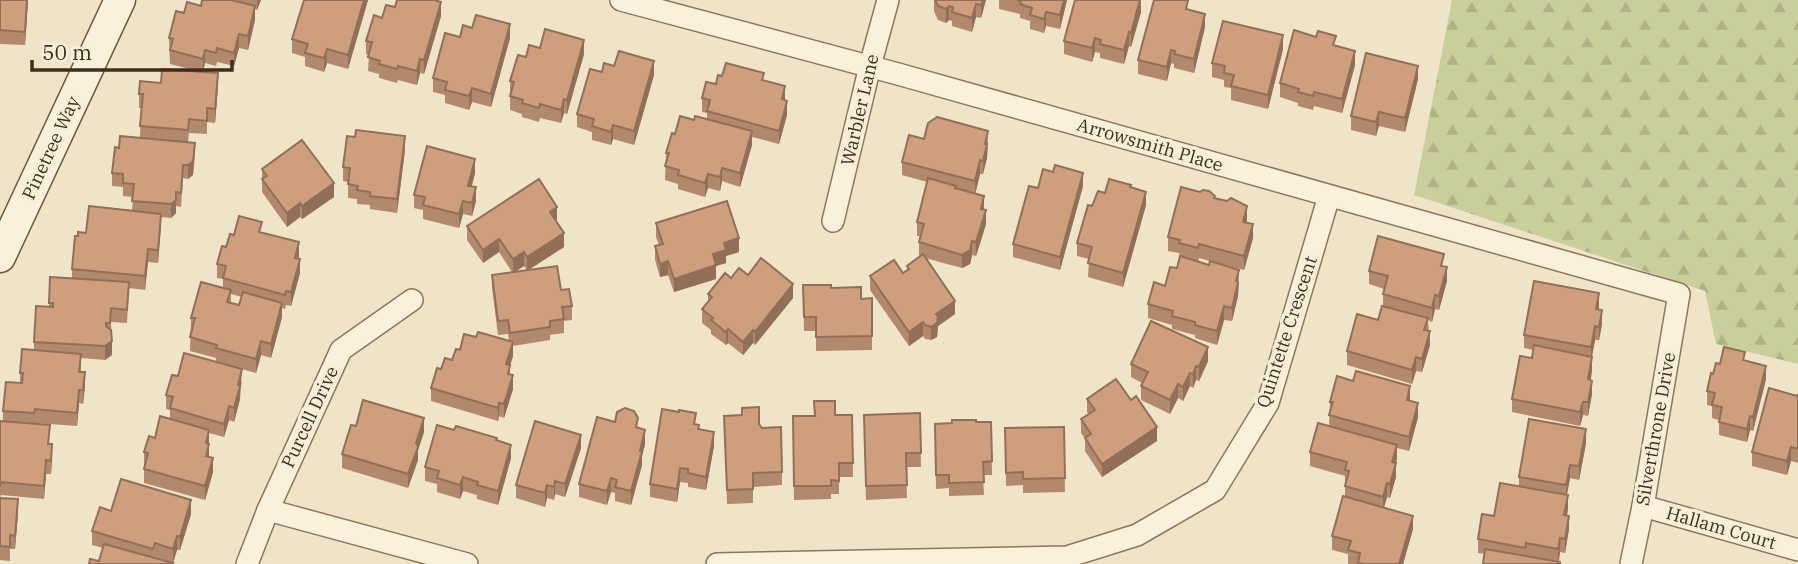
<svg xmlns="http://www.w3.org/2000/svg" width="1798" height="564" font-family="'IBM Plex Serif',serif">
	<defs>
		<pattern id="forest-firs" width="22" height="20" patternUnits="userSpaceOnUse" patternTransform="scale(1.75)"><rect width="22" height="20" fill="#c9cf9b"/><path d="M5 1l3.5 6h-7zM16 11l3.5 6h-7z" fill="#aeb285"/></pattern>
	</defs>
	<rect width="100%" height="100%" fill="#f0e4c8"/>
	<path fill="url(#forest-firs)" d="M 1452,0 L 1798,0 L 1798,364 L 1716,344 L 1705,291 L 1414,195 Z"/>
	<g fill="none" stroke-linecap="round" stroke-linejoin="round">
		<defs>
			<g id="street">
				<path d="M 621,0 L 898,74 L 1679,294 L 1643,506 L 1631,564"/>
				<path d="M 833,221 L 870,66 L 888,0"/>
				<path d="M 1643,506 L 1798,550"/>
				<path d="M 268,510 L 467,564"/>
				<path d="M 247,564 L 268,510 L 341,350 L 412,300"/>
				<path d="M 717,564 L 1067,557 L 1137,535 L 1215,490 L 1268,403 L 1329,196"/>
			</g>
			<path id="secondary" d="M 0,257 L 120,0"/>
		</defs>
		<use href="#street" stroke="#8d765c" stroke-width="24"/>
		<use href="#secondary" stroke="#6f573f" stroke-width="33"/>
		<use href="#street" stroke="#faf1dc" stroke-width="21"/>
		<use href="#secondary" stroke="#faf1dc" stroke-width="30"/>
	</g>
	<g fill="#b2896c" fill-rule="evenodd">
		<path d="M 0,0 L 28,0 L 25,45 L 0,44 Z"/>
		<path d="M 235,0 L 261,0 L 257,10 L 255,9 L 255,20 L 248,50 L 239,48 L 234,66 L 217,62 L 216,66 L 205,63 L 203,72 L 218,87 L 215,123 L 207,122 L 207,134 L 189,133 L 188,142 L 195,156 L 193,175 L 188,179 L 183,178 L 181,207 L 176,206 L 176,213 L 171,218 L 161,217 L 158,263 L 148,262 L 145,290 L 129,288 L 127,323 L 111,322 L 112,355 L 105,360 L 81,358 L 81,372 L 85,386 L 83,404 L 79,403 L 77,426 L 35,423 L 35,424 L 50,444 L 52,458 L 51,474 L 46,474 L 44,499 L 1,495 L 0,498 L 18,513 L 15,549 L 10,549 L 10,561 L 0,560 L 0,421 L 3,421 L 3,411 L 20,383 L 20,373 L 34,350 L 34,342 L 49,307 L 50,277 L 72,278 L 72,269 L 78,236 L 132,211 L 133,197 L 123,196 L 123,187 L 112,186 L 112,173 L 119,148 L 140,138 L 141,108 L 139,108 L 139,94 L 161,83 L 201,72 L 170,64 L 169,38 L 184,13 L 201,6 L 240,2 Z"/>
		<path d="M 304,0 L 368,0 L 348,69 L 327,63 L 324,72 L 305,66 L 305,57 L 292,53 L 292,39 Z"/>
		<path d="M 934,0 L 986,0 L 981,18 L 976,17 L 972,32 L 952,26 L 952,21 L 949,20 L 946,23 L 938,20 L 934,11 Z"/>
		<path d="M 999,0 L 1067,0 L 1060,29 L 1046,26 L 1044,33 L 1030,29 L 1030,21 L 1020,18 L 1020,14 L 999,9 Z"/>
		<path d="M 395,7 L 441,16 L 424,74 L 420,73 L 417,85 L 398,80 L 397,83 L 379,78 L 379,74 L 368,71 L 369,55 L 366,54 L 366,41 Z"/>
		<path d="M 1189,9 L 1205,27 L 1194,73 L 1174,68 L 1174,64 L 1171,63 L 1167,81 L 1138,74 L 1138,60 Z"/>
		<path d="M 1141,12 L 1131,47 L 1129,46 L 1124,64 L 1100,58 L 1100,53 L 1095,52 L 1092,62 L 1064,54 L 1064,41 Z"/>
		<path d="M 460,37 L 510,38 L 491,107 L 472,102 L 469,110 L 445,103 L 445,95 L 433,92 L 433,78 Z"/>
		<path d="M 1336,46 L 1355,65 L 1342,113 L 1314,106 L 1313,110 L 1298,106 L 1298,103 L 1280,97 L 1280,83 Z"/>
		<path d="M 540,48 L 584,54 L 567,114 L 564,113 L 561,123 L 540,118 L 539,122 L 522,117 L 522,114 L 510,110 L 510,81 L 526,57 Z"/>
		<path d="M 1283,49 L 1268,109 L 1231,100 L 1231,88 L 1224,87 L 1224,80 L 1212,77 L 1212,63 Z"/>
		<path d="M 614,66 L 654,75 L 634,145 L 613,139 L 611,145 L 592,140 L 592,132 L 577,127 L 577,114 L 602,72 Z"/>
		<path d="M 722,76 L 764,81 L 785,100 L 787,115 L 779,144 L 752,137 L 752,145 L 740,187 L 722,181 L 720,191 L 708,188 L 705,197 L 678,189 L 678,184 L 665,180 L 666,153 L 675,134 L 694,120 L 707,119 L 707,113 L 702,112 L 702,98 Z"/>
		<path d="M 1418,79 L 1405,132 L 1379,126 L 1376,136 L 1351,130 L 1351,116 Z"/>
		<path d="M 924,139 L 988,145 L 987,158 L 983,174 L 980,174 L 975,194 L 984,210 L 986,224 L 976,256 L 972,255 L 970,264 L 962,268 L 925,258 L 955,314 L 938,326 L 937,337 L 931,340 L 925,339 L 923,336 L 909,346 L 870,290 L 870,276 L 903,273 L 907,270 L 907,266 L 920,256 L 919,256 L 919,242 L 920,236 L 917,236 L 917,222 L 927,182 L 902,175 L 902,162 Z"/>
		<path d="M 405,150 L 397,213 L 370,209 L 370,205 L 357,204 L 357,199 L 348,198 L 348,182 L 343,181 L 343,167 Z"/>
		<path d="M 262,169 L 334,197 L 302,219 L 300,217 L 287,227 L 262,192 Z"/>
		<path d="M 475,173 L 472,186 L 476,201 L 472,216 L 463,214 L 459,228 L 423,219 L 423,210 L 414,208 L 414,195 Z"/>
		<path d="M 1083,186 L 1060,270 L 1013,257 L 1013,244 L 1038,188 Z"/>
		<path d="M 1131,187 L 1146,205 L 1123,287 L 1088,277 L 1089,259 L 1077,256 L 1077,243 L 1092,206 L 1105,193 Z"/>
		<path d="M 1215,199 L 1247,220 L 1246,223 L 1253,238 L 1244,270 L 1199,258 L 1198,262 L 1239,283 L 1238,296 L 1232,321 L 1224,320 L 1217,345 L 1195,338 L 1195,335 L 1172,329 L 1172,325 L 1148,318 L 1148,304 L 1165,286 L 1177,268 L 1180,257 L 1179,253 L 1168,251 L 1168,237 Z"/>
		<path d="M 557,221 L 556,222 L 564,247 L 529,269 L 561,290 L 572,306 L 572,320 L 564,321 L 564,333 L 550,335 L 550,340 L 513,346 L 513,356 L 510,365 L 510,375 L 513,389 L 504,418 L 499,416 L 498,421 L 431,401 L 431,388 L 441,369 L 452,360 L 460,350 L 476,337 L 509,341 L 508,334 L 498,335 L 492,288 L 492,275 L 512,272 L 499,252 L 483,263 L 467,240 L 467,226 ZM 524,266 L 527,270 L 516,271 Z"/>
		<path d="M 656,223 L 739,252 L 726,256 L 726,263 L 716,266 L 716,279 L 674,292 L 668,275 L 660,277 L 655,260 L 655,246 L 659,245 L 656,237 Z"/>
		<path d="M 262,233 L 299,256 L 298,259 L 300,273 L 291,306 L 286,305 L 285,309 L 282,308 L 282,317 L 271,358 L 261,355 L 256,373 L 234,367 L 242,383 L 240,389 L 240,399 L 234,422 L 229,420 L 224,437 L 209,433 L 209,457 L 213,472 L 205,500 L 144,483 L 144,452 L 170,419 L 170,410 L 166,409 L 166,395 L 178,376 L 216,362 L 216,358 L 190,351 L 191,318 L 223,288 L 223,279 L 217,278 L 217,264 L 234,235 ZM 231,294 L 242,297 L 239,305 L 231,303 Z"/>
		<path d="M 1444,267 L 1447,281 L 1439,310 L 1435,309 L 1432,322 L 1428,320 L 1430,345 L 1422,372 L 1416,371 L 1412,384 L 1347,365 L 1347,351 L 1378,320 L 1383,306 L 1383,294 L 1384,289 L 1369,284 L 1369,271 Z"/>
		<path d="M 748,275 L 793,298 L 755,345 L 753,343 L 743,355 L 728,343 L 726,345 L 711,334 L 711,330 L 702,323 L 702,309 L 708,302 L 708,294 L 731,278 Z"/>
		<path d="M 803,285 L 831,288 L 861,299 L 872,298 L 872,350 L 816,351 L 816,331 L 804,331 Z"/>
		<path d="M 1599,307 L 1598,309 L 1602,324 L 1599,340 L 1595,340 L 1592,357 L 1592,370 L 1591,380 L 1592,394 L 1588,416 L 1583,415 L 1580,426 L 1512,412 L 1512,399 L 1532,358 L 1533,350 L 1524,348 L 1524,335 Z"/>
		<path d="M 1208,361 L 1199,381 L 1196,380 L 1193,388 L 1190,386 L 1183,401 L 1178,398 L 1170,414 L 1141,400 L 1141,386 L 1142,383 L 1131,377 L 1131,364 Z"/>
		<path d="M 1745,361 L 1766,379 L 1753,431 L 1750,430 L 1747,442 L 1719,435 L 1719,420 L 1712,418 L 1712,406 L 1707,405 L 1707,391 L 1713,374 L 1720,364 Z"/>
		<path d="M 1798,394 L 1798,463 L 1791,461 L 1787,475 L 1752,466 L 1752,452 L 1797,396 Z"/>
		<path d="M 1087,399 L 1157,441 L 1102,477 L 1085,451 L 1085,438 L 1081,433 L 1081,419 L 1089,414 L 1087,412 Z"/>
		<path d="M 1410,401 L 1418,417 L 1409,451 L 1397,448 L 1395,463 L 1396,477 L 1390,498 L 1387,497 L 1384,508 L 1413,529 L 1403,564 L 1348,564 L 1348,554 L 1332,550 L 1332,536 L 1345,497 L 1345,476 L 1310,466 L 1310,452 L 1329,426 L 1330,402 Z"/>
		<path d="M 920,413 L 921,467 L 906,467 L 907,498 L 866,500 L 864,428 Z"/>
		<path d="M 852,415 L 853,477 L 839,477 L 839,494 L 831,494 L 831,499 L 794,500 L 793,416 Z"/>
		<path d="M 724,416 L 759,424 L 782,472 L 782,485 L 753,487 L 753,503 L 727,504 Z"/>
		<path d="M 991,422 L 992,475 L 983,475 L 984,495 L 949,496 L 949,488 L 936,489 L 935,424 Z"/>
		<path d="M 696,424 L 714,446 L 706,490 L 688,487 L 688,483 L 680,482 L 677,502 L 650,497 L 650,484 Z"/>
		<path d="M 356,426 L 424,432 L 418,450 L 418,460 L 408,488 L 342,468 L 342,454 Z"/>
		<path d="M 1064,427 L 1065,492 L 1023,493 L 1023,485 L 1006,486 L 1005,428 Z"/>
		<path d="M 638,428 L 645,444 L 642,456 L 642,465 L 631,505 L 615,501 L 615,493 L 611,492 L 607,505 L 579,497 L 579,484 Z"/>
		<path d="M 497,441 L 511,458 L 498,505 L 477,499 L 477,495 L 463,491 L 460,499 L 437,492 L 437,484 L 425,481 L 425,467 Z"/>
		<path d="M 1586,443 L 1579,480 L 1570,478 L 1567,495 L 1568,509 L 1567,515 L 1569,529 L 1565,553 L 1560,552 L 1559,562 L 1478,553 L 1478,539 L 1494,516 L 1519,486 L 1519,477 Z"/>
		<path d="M 581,448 L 565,497 L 555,494 L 554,500 L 547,498 L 545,507 L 516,498 L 516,485 Z"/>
		<path d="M 111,511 L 191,514 L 180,550 L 177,550 L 173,563 L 155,557 L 154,558 L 89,564 L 99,561 L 103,548 L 92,545 L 92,531 Z"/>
	</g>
	<g fill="#916f58">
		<path d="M 27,0 L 28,0 L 25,45 L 25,32 Z"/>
		<path d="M 257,0 L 261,0 L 257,10 Z"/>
		<path d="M 364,0 L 368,0 L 348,69 L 348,55 Z"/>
		<path d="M 983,0 L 986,0 L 981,18 L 981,5 Z"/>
		<path d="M 1064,0 L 1067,0 L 1060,29 L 1060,15 Z"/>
		<path d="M 1141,0 L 1141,12 L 1131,47 L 1131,33 Z"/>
		<path d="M 441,2 L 441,16 L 424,74 L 424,60 Z"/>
		<path d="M 976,4 L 976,17 L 972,32 L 972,18 Z"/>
		<path d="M 255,6 L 255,20 L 248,50 L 248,36 Z"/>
		<path d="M 949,6 L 949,20 L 946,23 L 946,9 Z"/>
		<path d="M 1046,12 L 1046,26 L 1044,33 L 1044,19 Z"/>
		<path d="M 1205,14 L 1205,27 L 1194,73 L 1194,59 Z"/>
		<path d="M 510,24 L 510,38 L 491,107 L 491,94 Z"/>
		<path d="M 1129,32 L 1129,46 L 1124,64 L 1124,50 Z"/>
		<path d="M 239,34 L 239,48 L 234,66 L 234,53 Z"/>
		<path d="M 1283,35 L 1283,49 L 1268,109 L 1268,95 Z"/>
		<path d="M 1095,38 L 1095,52 L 1092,62 L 1092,48 Z"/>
		<path d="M 584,40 L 584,54 L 567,114 L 567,100 Z"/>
		<path d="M 327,49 L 327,63 L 324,72 L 324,58 Z"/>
		<path d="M 205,50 L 205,63 L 203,72 L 203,59 Z"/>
		<path d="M 1171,50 L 1171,63 L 1167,81 L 1167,67 Z"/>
		<path d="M 1355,51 L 1355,65 L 1342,113 L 1342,99 Z"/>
		<path d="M 420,59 L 420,73 L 417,85 L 417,71 Z"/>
		<path d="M 654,61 L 654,75 L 634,145 L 634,131 Z"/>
		<path d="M 1418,66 L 1418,79 L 1405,132 L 1405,118 Z"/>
		<path d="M 218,73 L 218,87 L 215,123 L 215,109 Z"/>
		<path d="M 785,86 L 785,100 L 782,99 Z"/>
		<path d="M 472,88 L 472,102 L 469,110 L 469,96 Z"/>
		<path d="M 564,99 L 564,113 L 561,123 L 561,110 Z"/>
		<path d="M 787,101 L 787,115 L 779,144 L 779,131 Z"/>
		<path d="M 1379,112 L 1379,126 L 1376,136 L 1376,122 Z"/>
		<path d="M 613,125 L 613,139 L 611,145 L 611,132 Z"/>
		<path d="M 752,131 L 752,145 L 740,187 L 740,173 Z"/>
		<path d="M 988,131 L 987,158 L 983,174 L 983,161 L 985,144 Z"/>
		<path d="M 405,136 L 405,150 L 397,213 L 397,199 Z"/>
		<path d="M 195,143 L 193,175 L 188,179 L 188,165 Z"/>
		<path d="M 475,159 L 475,173 L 468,199 L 468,186 Z"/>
		<path d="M 980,160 L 980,174 L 975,195 L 975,181 Z"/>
		<path d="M 722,168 L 722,181 L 720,191 L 720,177 Z"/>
		<path d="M 1083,173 L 1083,186 L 1060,270 L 1060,257 Z"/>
		<path d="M 708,174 L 708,188 L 705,197 L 705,183 Z"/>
		<path d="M 334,183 L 334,197 L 302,219 L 302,206 Z"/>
		<path d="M 476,187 L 476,201 L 472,216 L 472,203 Z"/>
		<path d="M 176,192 L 176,213 L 171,218 L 171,204 Z"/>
		<path d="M 1146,192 L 1146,205 L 1123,287 L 1123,273 Z"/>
		<path d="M 984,196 L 984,210 L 981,209 Z"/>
		<path d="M 463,201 L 463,214 L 459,228 L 459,214 Z"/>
		<path d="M 300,203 L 300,217 L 287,227 L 287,213 Z"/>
		<path d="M 1247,206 L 1247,220 L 1243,235 L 1243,222 Z"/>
		<path d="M 557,207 L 557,221 L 550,225 L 550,212 Z"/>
		<path d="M 986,210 L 986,224 L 976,256 L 976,242 Z"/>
		<path d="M 161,214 L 161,227 L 158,263 L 158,250 Z"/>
		<path d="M 1253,224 L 1253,238 L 1244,270 L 1244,256 Z"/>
		<path d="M 564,233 L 564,247 L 527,271 L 527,257 Z"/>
		<path d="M 739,238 L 739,252 L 726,256 L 726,263 L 716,266 L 716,279 L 674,292 L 674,279 L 713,254 L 724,243 Z"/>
		<path d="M 499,239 L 499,252 L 483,263 L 483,250 Z"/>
		<path d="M 972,241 L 972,255 L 970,264 L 962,268 L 962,255 Z"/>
		<path d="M 299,242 L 299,256 L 295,272 L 295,258 Z"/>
		<path d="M 148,249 L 148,262 L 145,290 L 145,276 Z"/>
		<path d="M 524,252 L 524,266 L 513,273 L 513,259 Z"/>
		<path d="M 300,259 L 300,273 L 291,306 L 291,292 Z"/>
		<path d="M 668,261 L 668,275 L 660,277 L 660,264 Z"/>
		<path d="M 1447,267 L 1447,281 L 1439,310 L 1439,296 Z"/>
		<path d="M 1239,270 L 1238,296 L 1232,321 L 1232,308 L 1236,281 Z"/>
		<path d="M 793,284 L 793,298 L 755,345 L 755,332 Z"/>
		<path d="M 1599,293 L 1599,307 L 1596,322 L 1596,309 Z"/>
		<path d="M 1435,295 L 1435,309 L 1432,322 L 1432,308 Z"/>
		<path d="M 955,301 L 955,314 L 938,326 L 937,337 L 931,340 L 931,327 L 936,314 Z"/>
		<path d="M 282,303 L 282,317 L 271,358 L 271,344 Z"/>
		<path d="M 1224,306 L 1224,320 L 1217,345 L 1217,331 Z"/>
		<path d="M 1602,310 L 1602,324 L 1599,340 L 1599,327 Z"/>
		<path d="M 923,322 L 923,336 L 909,346 L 909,332 Z"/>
		<path d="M 1595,326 L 1595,340 L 1591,361 L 1591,347 Z"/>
		<path d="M 728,329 L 728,343 L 726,345 L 726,332 Z"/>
		<path d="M 753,330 L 753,343 L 743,355 L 743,342 Z"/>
		<path d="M 1430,331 L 1430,345 L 1422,372 L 1422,359 Z"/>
		<path d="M 112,341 L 112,355 L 105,360 L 105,346 Z"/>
		<path d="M 261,341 L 261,355 L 256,373 L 256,359 Z"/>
		<path d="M 513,342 L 513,356 L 506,378 L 506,364 Z"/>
		<path d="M 1208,347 L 1208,361 L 1199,381 L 1199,367 Z"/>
		<path d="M 1416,357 L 1416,371 L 1412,384 L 1412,370 Z"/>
		<path d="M 1592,357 L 1592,370 L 1588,393 L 1588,379 Z"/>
		<path d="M 1196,366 L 1196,380 L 1193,388 L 1193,374 Z"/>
		<path d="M 1766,366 L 1766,379 L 1753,431 L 1753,417 Z"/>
		<path d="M 242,369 L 240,399 L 234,422 L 234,408 L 238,385 Z"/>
		<path d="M 85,372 L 85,386 L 83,404 L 83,390 Z"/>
		<path d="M 1190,373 L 1190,386 L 1183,401 L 1183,387 Z"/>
		<path d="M 513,375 L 513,389 L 504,418 L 504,404 Z"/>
		<path d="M 1592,381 L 1592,394 L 1588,416 L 1588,402 Z"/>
		<path d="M 1178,384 L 1178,398 L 1170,414 L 1170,400 Z"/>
		<path d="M 1410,386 L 1410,400 L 1407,413 L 1407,400 Z"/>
		<path d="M 79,390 L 79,403 L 77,426 L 77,413 Z"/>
		<path d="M 1583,402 L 1583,415 L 1580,426 L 1580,412 Z"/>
		<path d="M 499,403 L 499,416 L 498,421 L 498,408 Z"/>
		<path d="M 1418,403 L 1418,417 L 1409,451 L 1409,437 Z"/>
		<path d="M 229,406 L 229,420 L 224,437 L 224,424 Z"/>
		<path d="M 1750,416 L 1750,430 L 1747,442 L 1747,429 Z"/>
		<path d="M 424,418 L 424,432 L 418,450 L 418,460 L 408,488 L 408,474 Z"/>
		<path d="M 1157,427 L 1157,441 L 1102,477 L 1102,464 Z"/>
		<path d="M 1586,429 L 1586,443 L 1579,480 L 1579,466 Z"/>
		<path d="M 209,430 L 209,444 L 206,443 Z"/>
		<path d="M 645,430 L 645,444 L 642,456 L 642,465 L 631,505 L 631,491 Z"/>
		<path d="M 714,432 L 714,446 L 706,490 L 706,477 Z"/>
		<path d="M 581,435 L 581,448 L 565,497 L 565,484 Z"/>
		<path d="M 52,444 L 52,458 L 51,474 L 51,461 Z"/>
		<path d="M 209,444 L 209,457 L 206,456 Z"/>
		<path d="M 511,445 L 511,458 L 498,505 L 498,491 Z"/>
		<path d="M 1397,445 L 1397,459 L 1392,476 L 1392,462 Z"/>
		<path d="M 1791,447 L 1791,461 L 1787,475 L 1787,461 Z"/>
		<path d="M 213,458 L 213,472 L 205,500 L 205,486 Z"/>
		<path d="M 46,460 L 46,474 L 44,499 L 44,486 Z"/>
		<path d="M 1396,463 L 1396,477 L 1390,498 L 1390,484 Z"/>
		<path d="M 1570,465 L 1570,478 L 1566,499 L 1566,485 Z"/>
		<path d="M 680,468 L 680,482 L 677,502 L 677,489 Z"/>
		<path d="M 463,477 L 463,491 L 460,499 L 460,485 Z"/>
		<path d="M 611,478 L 611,492 L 607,505 L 607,491 Z"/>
		<path d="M 555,481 L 555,494 L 554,500 L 554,487 Z"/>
		<path d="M 1387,483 L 1387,497 L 1383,511 L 1383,497 Z"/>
		<path d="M 547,485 L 547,498 L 545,507 L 545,493 Z"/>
		<path d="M 1568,495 L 1568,509 L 1564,528 L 1564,515 Z"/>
		<path d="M 18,499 L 18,513 L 15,549 L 15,536 Z"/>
		<path d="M 191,500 L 191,514 L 180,550 L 180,537 Z"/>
		<path d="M 1413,516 L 1413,529 L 1403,564 L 1399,564 Z"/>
		<path d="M 1569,516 L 1569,529 L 1565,553 L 1565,539 Z"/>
		<path d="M 177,536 L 177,550 L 173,563 L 173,549 Z"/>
		<path d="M 1560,538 L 1560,552 L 1558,563 L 1558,549 Z"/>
	</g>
	<g fill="#cf9f7d" stroke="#916f58" stroke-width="2">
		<path d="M 0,0 L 27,0 L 25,32 L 0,30 Z"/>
		<path d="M 202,0 L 231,0 L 255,6 L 248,36 L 239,34 L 234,53 L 217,48 L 216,53 L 205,50 L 203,59 L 170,50 L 173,39 L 169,38 L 176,11 L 184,13 L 187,2 L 201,6 Z"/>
		<path d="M 304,0 L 364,0 L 348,55 L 327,49 L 324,58 L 305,53 L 308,44 L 292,39 Z"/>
		<path d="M 397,0 L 434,0 L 441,2 L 424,60 L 420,59 L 417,71 L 398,66 L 397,69 L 379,64 L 380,61 L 368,57 L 372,42 L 366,41 L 374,15 L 382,18 L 386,5 L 395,7 Z"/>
		<path d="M 935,0 L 983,0 L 981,5 L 976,4 L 972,18 L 952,12 L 953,7 L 949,6 L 946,9 L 938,6 Z"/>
		<path d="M 1017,0 L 1064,0 L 1060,15 L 1046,12 L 1044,19 L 1030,15 L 1032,8 L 1020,4 L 1021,1 Z"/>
		<path d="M 1075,0 L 1140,0 L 1131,33 L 1129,32 L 1124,50 L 1100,44 L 1101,40 L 1095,38 L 1092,48 L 1064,41 Z"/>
		<path d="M 1154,0 L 1188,0 L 1186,9 L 1205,14 L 1194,59 L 1174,54 L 1175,51 L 1171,50 L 1167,67 L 1138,60 Z"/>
		<path d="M 476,15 L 510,24 L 491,94 L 472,88 L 469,96 L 445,90 L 447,82 L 433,78 L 445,33 L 460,37 L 463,25 L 472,28 Z"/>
		<path d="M 1223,21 L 1283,35 L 1268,95 L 1231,86 L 1234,75 L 1224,73 L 1225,66 L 1212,63 Z"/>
		<path d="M 545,29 L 584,40 L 567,100 L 564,99 L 561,110 L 540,104 L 539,108 L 522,103 L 523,100 L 510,96 L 514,82 L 510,81 L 518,55 L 526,57 L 529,45 L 540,48 Z"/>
		<path d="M 1294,30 L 1316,37 L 1318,31 L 1336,36 L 1333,45 L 1355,51 L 1342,99 L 1314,92 L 1313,96 L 1298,92 L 1299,89 L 1280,83 Z"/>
		<path d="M 619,51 L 654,61 L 634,131 L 613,125 L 611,132 L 592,126 L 594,119 L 577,114 L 590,69 L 602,72 L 604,63 L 614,66 Z"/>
		<path d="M 1366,53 L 1418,66 L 1405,118 L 1379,112 L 1376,122 L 1351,116 Z"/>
		<path d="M 726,63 L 764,73 L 762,80 L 785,86 L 782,99 L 787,101 L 779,131 L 707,111 L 710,100 L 702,98 L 706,82 L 716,84 L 718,75 L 722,76 Z"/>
		<path d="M 162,69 L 218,73 L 215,109 L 207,108 L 207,121 L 189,119 L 188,130 L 140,126 L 143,94 L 139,94 L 140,81 L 161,83 Z"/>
		<path d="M 680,116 L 694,120 L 695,116 L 752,131 L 740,173 L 722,168 L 720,177 L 708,174 L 705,183 L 678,175 L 679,170 L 665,166 L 669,153 L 666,153 L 672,133 L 675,134 Z"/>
		<path d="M 937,117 L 988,131 L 985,144 L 987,144 L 983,161 L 980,160 L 975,181 L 902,162 L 909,135 L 924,139 L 928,123 Z"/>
		<path d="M 356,130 L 405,136 L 397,199 L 370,196 L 370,192 L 357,190 L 358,186 L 348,184 L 350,168 L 343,167 L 347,136 L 355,137 Z"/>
		<path d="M 120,136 L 195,143 L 193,161 L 188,165 L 183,165 L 181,193 L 176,192 L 176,200 L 171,204 L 132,201 L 134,184 L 123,183 L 123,174 L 112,173 L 115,147 L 119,148 Z"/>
		<path d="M 302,140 L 334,183 L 302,206 L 300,203 L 287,213 L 262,179 L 267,176 L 262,169 Z"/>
		<path d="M 427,146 L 475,159 L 468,186 L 476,187 L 472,203 L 463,201 L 459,214 L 423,205 L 425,197 L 414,195 Z"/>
		<path d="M 1055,165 L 1083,173 L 1060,257 L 1013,244 L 1029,186 L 1038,188 L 1043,169 L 1053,172 Z"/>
		<path d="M 928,178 L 956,186 L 955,188 L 984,196 L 981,209 L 986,210 L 976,242 L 972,241 L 970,250 L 962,255 L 919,242 L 924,224 L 917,222 Z"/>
		<path d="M 539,179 L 557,207 L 550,212 L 564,233 L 527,257 L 524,252 L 513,259 L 499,239 L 483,250 L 467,226 Z"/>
		<path d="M 1109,179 L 1131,185 L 1130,187 L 1146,192 L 1123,273 L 1088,263 L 1092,247 L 1077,243 L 1088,205 L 1092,206 L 1098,191 L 1105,193 Z"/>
		<path d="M 1181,187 L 1200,192 L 1203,190 L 1209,191 L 1215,196 L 1214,198 L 1227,201 L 1231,198 L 1247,206 L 1243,222 L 1253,224 L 1244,256 L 1199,244 L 1198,248 L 1179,243 L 1180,240 L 1168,237 Z"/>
		<path d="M 727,201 L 739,238 L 724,243 L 726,250 L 713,254 L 716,265 L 674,279 L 668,261 L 660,264 L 655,246 L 663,244 L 656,223 Z"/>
		<path d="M 89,206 L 161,214 L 158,250 L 148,249 L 145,276 L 72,269 L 75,236 L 78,236 L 78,232 L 86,233 Z"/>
		<path d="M 239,216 L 262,222 L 259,232 L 299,242 L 295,258 L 300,259 L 291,292 L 286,291 L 285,295 L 223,278 L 226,266 L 217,264 L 222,246 L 226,247 L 230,234 L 234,235 Z"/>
		<path d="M 1378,236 L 1444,254 L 1441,266 L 1447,267 L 1439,296 L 1435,295 L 1432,308 L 1383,294 L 1388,276 L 1369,271 Z"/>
		<path d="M 923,254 L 955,301 L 936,314 L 938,317 L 937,323 L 931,327 L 925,325 L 923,322 L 909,332 L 870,276 L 894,260 L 903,273 L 909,269 L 907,266 Z"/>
		<path d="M 1180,256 L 1209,265 L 1210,261 L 1239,270 L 1236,281 L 1238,282 L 1232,308 L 1224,306 L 1217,331 L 1195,325 L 1195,322 L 1172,316 L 1173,311 L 1148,304 L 1154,282 L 1165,286 L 1170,267 L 1177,268 Z"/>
		<path d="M 761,258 L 793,284 L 755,332 L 753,330 L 743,342 L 728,329 L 726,332 L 711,320 L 713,318 L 702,309 L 712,297 L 708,294 L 725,273 L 731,278 L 739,268 L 748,275 Z"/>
		<path d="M 557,266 L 561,290 L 569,289 L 572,306 L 562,307 L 564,319 L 550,321 L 550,327 L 510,333 L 508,320 L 498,321 L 492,275 Z"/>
		<path d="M 50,277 L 129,282 L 127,310 L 111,308 L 110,323 L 106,323 L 106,326 L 111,330 L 112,341 L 105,346 L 34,342 L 36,306 L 53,307 L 53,303 L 49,303 Z"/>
		<path d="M 1534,281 L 1599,293 L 1596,309 L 1602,310 L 1599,327 L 1595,326 L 1591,347 L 1524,335 Z"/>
		<path d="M 201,282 L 231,290 L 227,302 L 239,305 L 243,292 L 282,303 L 271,344 L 261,341 L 256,359 L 216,348 L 217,345 L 190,337 L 195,318 L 191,318 Z"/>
		<path d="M 803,285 L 831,285 L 831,288 L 861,287 L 861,299 L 872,298 L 872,336 L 816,337 L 816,317 L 804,317 Z"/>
		<path d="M 1382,306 L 1428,318 L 1424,330 L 1430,331 L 1422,359 L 1416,357 L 1412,370 L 1347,351 L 1357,314 L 1378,320 Z"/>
		<path d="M 1151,321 L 1208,347 L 1199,367 L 1196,366 L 1193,374 L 1190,373 L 1183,387 L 1178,384 L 1170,400 L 1141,386 L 1148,372 L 1131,364 Z"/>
		<path d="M 478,332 L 513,342 L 506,364 L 510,365 L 508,374 L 513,375 L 504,404 L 499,403 L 498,408 L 431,388 L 437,368 L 441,369 L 445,358 L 452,360 L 456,349 L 460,350 L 464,334 L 476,337 Z"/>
		<path d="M 1534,345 L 1592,357 L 1588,379 L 1592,381 L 1588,402 L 1583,402 L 1580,412 L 1512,399 L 1520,356 L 1532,358 Z"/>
		<path d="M 1724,347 L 1745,352 L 1743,360 L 1766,366 L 1753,417 L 1750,416 L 1747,429 L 1719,422 L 1722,407 L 1712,405 L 1715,393 L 1707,391 L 1711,373 L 1713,374 L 1716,363 L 1720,364 Z"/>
		<path d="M 22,349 L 81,354 L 79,372 L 85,372 L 83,390 L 79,390 L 77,413 L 35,409 L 34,413 L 3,411 L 6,382 L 22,383 L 23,373 L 20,373 Z"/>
		<path d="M 184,353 L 242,369 L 238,385 L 240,386 L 234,408 L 229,406 L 224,424 L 170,408 L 173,397 L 166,395 L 172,375 L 178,376 Z"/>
		<path d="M 1356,371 L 1410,386 L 1407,400 L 1418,403 L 1409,437 L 1329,415 L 1333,402 L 1330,402 L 1337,376 L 1353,381 Z"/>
		<path d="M 1116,379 L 1131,400 L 1136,396 L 1157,427 L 1102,464 L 1085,438 L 1091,434 L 1081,419 L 1095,410 L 1087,399 Z"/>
		<path d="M 1769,388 L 1797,396 L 1798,394 L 1798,449 L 1791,447 L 1787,461 L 1752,452 Z"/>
		<path d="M 363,400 L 424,418 L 416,443 L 418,447 L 408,474 L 342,454 L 351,425 L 356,426 Z"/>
		<path d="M 814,401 L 835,401 L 835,415 L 852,415 L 853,463 L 839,463 L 839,481 L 831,480 L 831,486 L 794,486 L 793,416 L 815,416 Z"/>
		<path d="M 759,407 L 759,424 L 762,428 L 781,427 L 782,472 L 753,473 L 753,489 L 727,490 L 724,416 L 742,415 L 742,408 Z"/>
		<path d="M 625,408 L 634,411 L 638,418 L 636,427 L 645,430 L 640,451 L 642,451 L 631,491 L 615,487 L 617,480 L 611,478 L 607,491 L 579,484 L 597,417 L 615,422 L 617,412 Z"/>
		<path d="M 662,409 L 679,412 L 679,410 L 696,413 L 694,424 L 699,425 L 698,429 L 714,432 L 706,477 L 688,473 L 688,469 L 680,468 L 677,489 L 650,484 Z"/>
		<path d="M 920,413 L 921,453 L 906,453 L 907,485 L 866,486 L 864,415 Z"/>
		<path d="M 160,416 L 209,430 L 206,443 L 209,444 L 206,456 L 213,458 L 205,486 L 144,469 L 148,453 L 144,452 L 149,436 L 155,438 Z"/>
		<path d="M 1529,419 L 1586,429 L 1579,466 L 1570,465 L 1566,485 L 1519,477 Z"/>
		<path d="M 952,420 L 976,420 L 976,422 L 991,422 L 992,461 L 983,462 L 984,482 L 949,483 L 949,475 L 936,475 L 935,424 L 952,423 Z"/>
		<path d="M 0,421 L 50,425 L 48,444 L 52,444 L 51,461 L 46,460 L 44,486 L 1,482 L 0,486 Z"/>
		<path d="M 535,421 L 581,435 L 565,484 L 555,481 L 554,487 L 547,485 L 545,493 L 516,485 Z"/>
		<path d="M 1318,423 L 1397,445 L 1392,462 L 1396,463 L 1390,484 L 1387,483 L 1383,497 L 1345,486 L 1349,471 L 1345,470 L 1347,462 L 1310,452 Z"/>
		<path d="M 437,425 L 454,430 L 456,426 L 497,438 L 496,440 L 511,445 L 498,491 L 477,485 L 478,482 L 463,477 L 460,485 L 437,478 L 439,471 L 425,467 Z"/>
		<path d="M 1064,427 L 1065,478 L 1023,479 L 1023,472 L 1006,473 L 1005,428 Z"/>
		<path d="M 121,479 L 191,500 L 180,537 L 177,536 L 173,549 L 155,543 L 153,549 L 92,531 L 100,507 L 111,511 Z"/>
		<path d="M 1500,483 L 1568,495 L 1564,515 L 1569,516 L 1565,539 L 1560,538 L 1558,549 L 1526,543 L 1525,548 L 1478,539 L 1482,514 L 1494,516 Z"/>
		<path d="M 1343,496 L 1413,516 L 1399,564 L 1363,564 L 1358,563 L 1360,553 L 1348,550 L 1351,541 L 1332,536 Z"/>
		<path d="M 0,498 L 18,499 L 15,536 L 10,535 L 10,547 L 0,546 Z"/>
		<path d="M 104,544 L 173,563 L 172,564 L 89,564 L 90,559 L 99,561 Z"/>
		<path d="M 1485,549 L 1560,562 L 1560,564 L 1483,564 Z"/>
	</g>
	<g text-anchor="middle" stroke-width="7" stroke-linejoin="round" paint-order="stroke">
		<g font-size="18" fill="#3d2e20" stroke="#f7eed8">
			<text transform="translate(860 110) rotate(-77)" y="6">Warbler Lane</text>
			<text transform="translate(1150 145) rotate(16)" y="6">Arrowsmith Place</text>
			<text transform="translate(51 148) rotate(-65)" y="6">Pinetree Way</text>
			<text transform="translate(1287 332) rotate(-72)" y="6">Quintette Crescent</text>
			<text transform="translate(310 417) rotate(-65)" y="6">Purcell Drive</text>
			<text transform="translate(1656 429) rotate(-80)" y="6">Silverthrone Drive</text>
			<text transform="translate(1721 528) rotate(16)" y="6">Hallam Court</text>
		</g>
	</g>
	<path d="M32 60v10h200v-10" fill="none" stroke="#3d2e20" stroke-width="3.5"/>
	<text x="42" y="60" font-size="21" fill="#3d2e20" stroke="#f7eed8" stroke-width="5" paint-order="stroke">50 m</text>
</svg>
